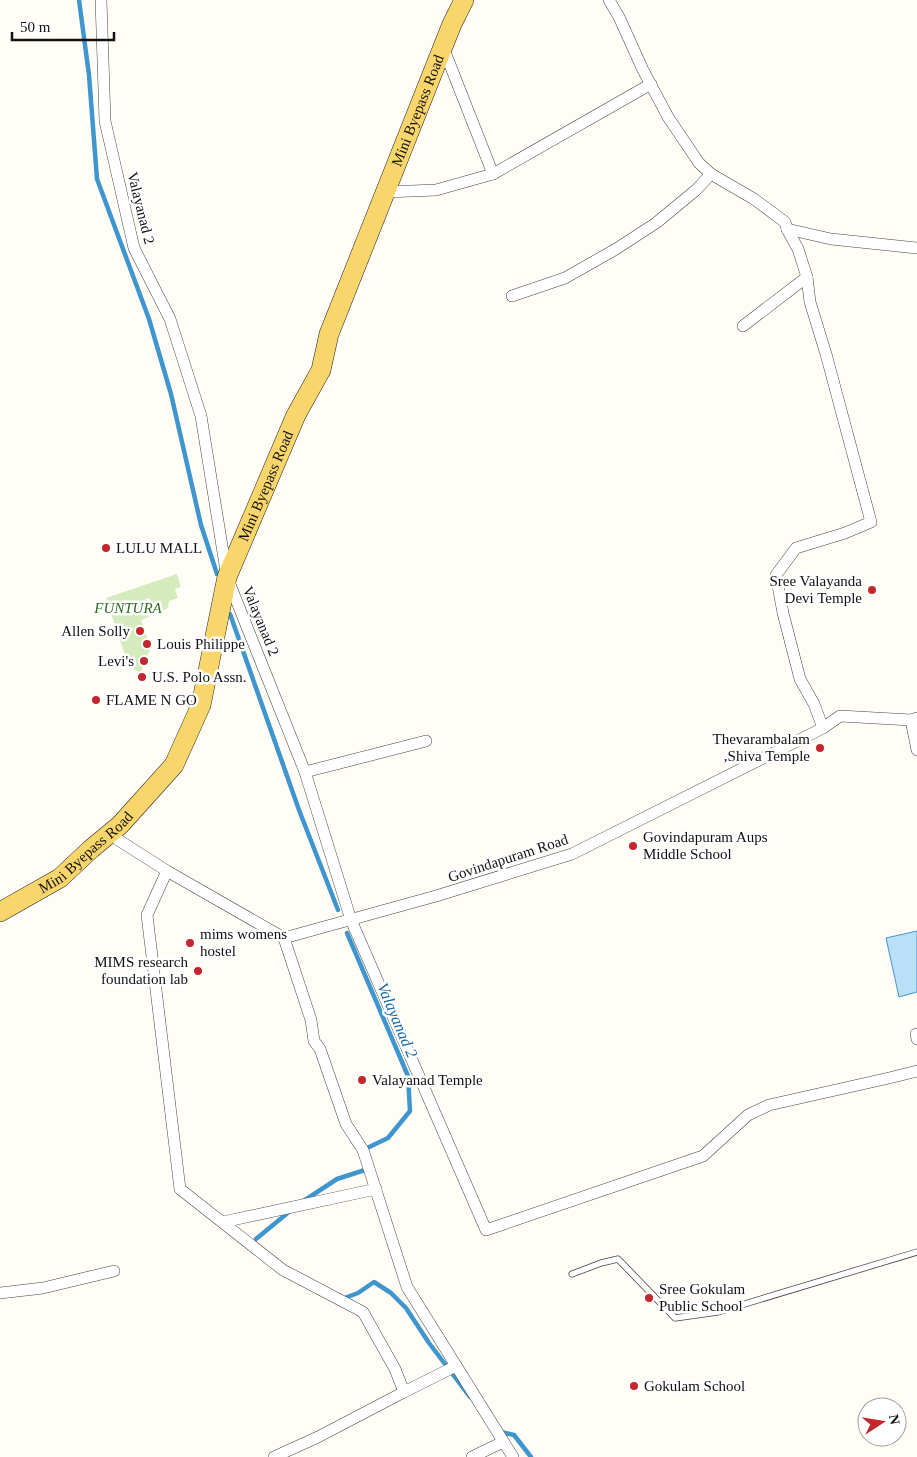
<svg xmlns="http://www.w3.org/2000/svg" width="917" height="1457" font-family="'Times New Roman',serif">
	<rect width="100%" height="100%" fill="#fffdf5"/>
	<path fill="#d5ebbd" d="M 177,574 L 181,587 L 175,589 L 178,598 L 169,601 L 168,608 L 161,611 L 159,606 L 153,608 L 149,598 L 144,600 L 149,617 L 141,620 L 151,649 L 145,659 L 141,673 L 129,667 L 106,598 Z"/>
	<path fill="#b9e0f7" stroke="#3f96cf" d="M 917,931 L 917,992 L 899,997 L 886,938 Z"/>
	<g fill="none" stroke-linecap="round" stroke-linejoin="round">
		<g stroke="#3f96cf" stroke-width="4.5">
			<path d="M 79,0 L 89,75 L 97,179 L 149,319 L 171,394 L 201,525 L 217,574"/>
			<path d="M 230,614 L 299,810 L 338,910"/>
			<path d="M 347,933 L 408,1076 L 410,1111 L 388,1138 L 365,1149 L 366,1151"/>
			<path d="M 302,1202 L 337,1179 L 368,1169"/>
			<path d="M 256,1239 L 290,1211"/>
			<path d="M 342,1299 L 358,1293 L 374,1282 L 391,1293 L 406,1308 L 429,1343 L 470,1397"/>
			<path d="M 501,1432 L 514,1435 L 531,1457"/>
		</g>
		<defs>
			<path id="lane" d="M 572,1274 L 601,1263 L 618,1259 L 675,1318 L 718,1312 L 917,1252"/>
			<g id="street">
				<path d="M 101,0 L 105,121 L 134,248 L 170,319 L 201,416 L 227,577 L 305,772 L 351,920 L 486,1230 L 703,1156 L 748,1115 L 769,1105 L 889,1078 L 917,1071"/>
				<path d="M 609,0 L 619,17 L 643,70 L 668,117 L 699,163 L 711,174 L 754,199 L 785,222 L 787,229 L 798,249 L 807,277 L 810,302 L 826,354 L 871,522 L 845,533 L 796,548 L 776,575 L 783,613 L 800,679 L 814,704 L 823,728"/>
				<path d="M 443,47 L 493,174 L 651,84"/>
				<path d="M 386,192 L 436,190 L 493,174"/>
				<path d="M 787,229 L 831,239 L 917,248"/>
				<path d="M 512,296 L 565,278 L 616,249 L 656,223 L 696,190 L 711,174"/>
				<path d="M 743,326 L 807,277"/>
				<path d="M 911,720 L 917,750"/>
				<path d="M 305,772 L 426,741"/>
				<path d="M 109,834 L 167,871 L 284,938 L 436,896 L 572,854 L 823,728 L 840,716 L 911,720 L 917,718"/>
				<path d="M 167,871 L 147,915 L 180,1189 L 283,1270 L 363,1312 L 395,1369 L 404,1392 L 318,1437 L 274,1457"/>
				<path d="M 284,938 L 311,1020 L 314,1041 L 320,1049 L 346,1124 L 363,1150 L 407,1287 L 513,1457"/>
				<path d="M 917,1034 L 916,1034 L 917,1039"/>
				<path d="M 223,1222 L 376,1189"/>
				<path d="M 0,1293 L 43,1288 L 114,1271"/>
				<path d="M 404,1392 L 456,1366"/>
				<path d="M 472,1457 L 503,1442"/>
			</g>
			<g id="primary">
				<path id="s1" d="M 0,912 L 60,878 L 91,849 L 120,825 L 174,765 L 201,705 L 227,577 L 296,415 L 321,370 L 329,334 L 452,24 L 464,0"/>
			</g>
		</defs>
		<use href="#lane" stroke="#444" stroke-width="7"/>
		<use href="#street" stroke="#444" stroke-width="12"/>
		<use href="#primary" stroke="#222" stroke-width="20"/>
		<use href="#lane" stroke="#fff" stroke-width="5.5"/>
		<use href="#street" stroke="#fff" stroke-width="11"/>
		<use href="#primary" stroke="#f9d66b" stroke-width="19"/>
	</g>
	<g fill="#c4262e" stroke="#fff" stroke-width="2">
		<circle cx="106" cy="548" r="5"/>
		<circle cx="872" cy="590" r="5"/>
		<circle cx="140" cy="631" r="5"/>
		<circle cx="147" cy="644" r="5"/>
		<circle cx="144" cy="661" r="5"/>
		<circle cx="142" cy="677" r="5"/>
		<circle cx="96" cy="700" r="5"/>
		<circle cx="820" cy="748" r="5"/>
		<circle cx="633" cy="846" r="5"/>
		<circle cx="190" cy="943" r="5"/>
		<circle cx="198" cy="971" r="5"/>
		<circle cx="362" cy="1080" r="5"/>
		<circle cx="649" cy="1298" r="5"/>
		<circle cx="634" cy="1386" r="5"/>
	</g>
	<g text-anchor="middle" stroke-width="5" stroke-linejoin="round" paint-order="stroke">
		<g font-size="15" fill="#111" stroke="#fff">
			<text dy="5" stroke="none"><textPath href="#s1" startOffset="931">Mini Byepass Road</textPath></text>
			<text transform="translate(141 208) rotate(76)" y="5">Valayanad 2</text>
			<text dy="5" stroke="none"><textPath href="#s1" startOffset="525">Mini Byepass Road</textPath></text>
			<text transform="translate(261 621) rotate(68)" y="5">Valayanad 2</text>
			<text dy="5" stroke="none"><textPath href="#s1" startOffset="105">Mini Byepass Road</textPath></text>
			<text transform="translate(508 858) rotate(-18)" y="5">Govindapuram Road</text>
		</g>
		<g font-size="15" fill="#111" stroke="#fff" text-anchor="start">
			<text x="116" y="553">LULU MALL</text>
			<text x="862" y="586" text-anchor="end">Sree Valayanda<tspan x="862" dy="17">Devi Temple</tspan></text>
			<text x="130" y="636" text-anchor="end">Allen Solly</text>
			<text x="157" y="649">Louis Philippe</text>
			<text x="134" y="666" text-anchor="end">Levi's</text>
			<text x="152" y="682">U.S. Polo Assn.</text>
			<text x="106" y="705">FLAME N GO</text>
			<text x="810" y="744" text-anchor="end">Thevarambalam<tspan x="810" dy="17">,Shiva Temple</tspan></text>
			<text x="643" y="842">Govindapuram Aups<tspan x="643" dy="17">Middle School</tspan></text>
			<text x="200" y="939">mims womens<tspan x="200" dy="17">hostel</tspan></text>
			<text x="188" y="967" text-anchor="end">MIMS research<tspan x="188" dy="17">foundation lab</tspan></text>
			<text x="372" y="1085">Valayanad Temple</text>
			<text x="659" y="1294">Sree Gokulam<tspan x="659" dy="17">Public School</tspan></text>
			<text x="644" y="1391">Gokulam School</text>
		</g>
		<g font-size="15" font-style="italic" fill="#2f6b1f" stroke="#fff">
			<text x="128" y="613">FUNTURA</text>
		</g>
		<g font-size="16" font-style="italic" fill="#1768a6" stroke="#fff">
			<text transform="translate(398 1020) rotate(67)" y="6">Valayanad 2</text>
		</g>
	</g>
	<g transform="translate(882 1422) rotate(78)"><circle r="24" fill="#ffffff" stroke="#a0a0a0"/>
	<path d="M0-4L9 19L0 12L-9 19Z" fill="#c4262e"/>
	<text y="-8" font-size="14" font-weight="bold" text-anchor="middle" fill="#111111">N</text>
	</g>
	<path d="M12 32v8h102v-8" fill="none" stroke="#111111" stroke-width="2.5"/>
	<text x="20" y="32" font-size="15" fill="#111111" stroke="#ffffff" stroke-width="4" paint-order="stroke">50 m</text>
</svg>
